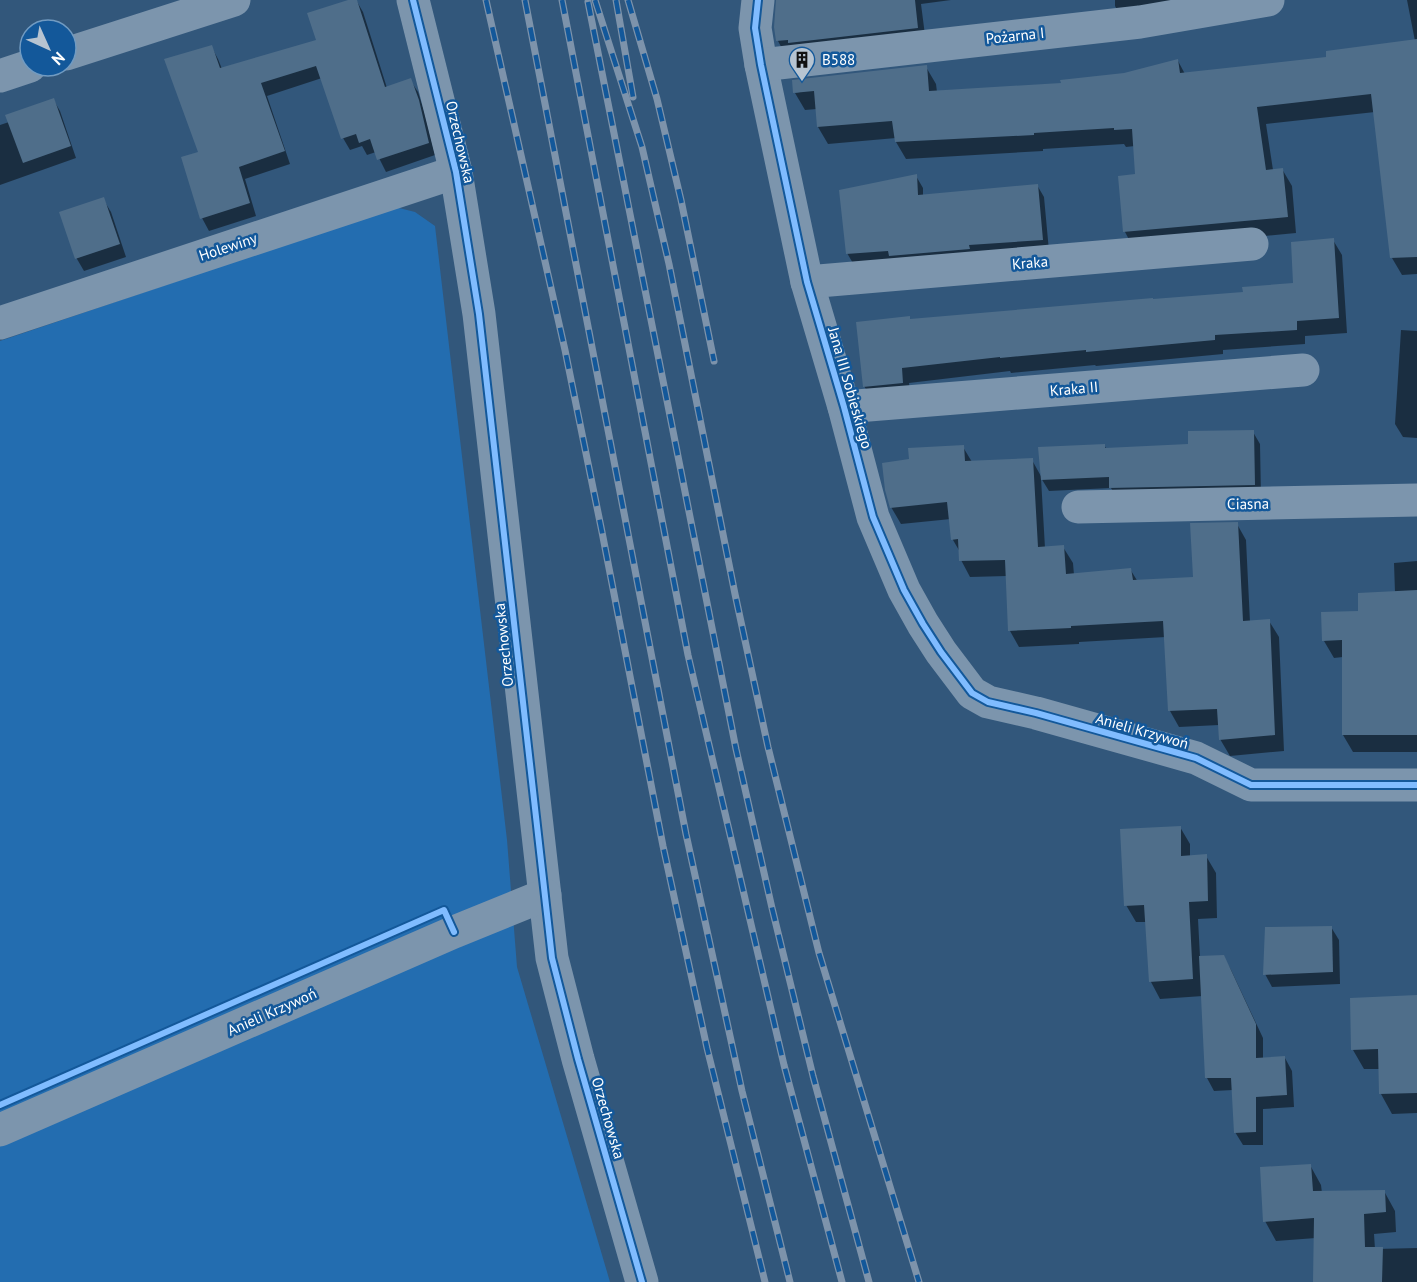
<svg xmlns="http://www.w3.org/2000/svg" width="1417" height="1282" font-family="'PT Sans',sans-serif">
	<rect width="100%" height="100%" fill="#32577b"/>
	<path fill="#236db0" d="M 395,207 L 415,212 L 435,226 L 507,840 L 517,967 L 610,1282 L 0,1282 L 0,341 Z"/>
	<g fill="#0007">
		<path d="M 353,0 L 356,0 L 363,12 L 387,88 L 410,80 L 418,92 L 425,114 L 435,155 L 386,172 L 376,152 L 367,155 L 362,146 L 350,150 L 343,138 L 322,78 L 267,96 L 290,164 L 245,179 L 256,216 L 209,231 L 202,218 L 200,152 L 211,46 L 218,59 L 222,69 L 318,41 Z"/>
		<path d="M 793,0 L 951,0 L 921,4 L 926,43 L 786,56 L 778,41 Z"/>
		<path d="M 1115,0 L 1253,0 L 1125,23 L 1115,6 Z"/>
		<path d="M 1407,0 L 1417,0 L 1417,274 L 1402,275 L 1392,258 L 1375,112 L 1266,124 L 1273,170 L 1282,169 L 1292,186 L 1296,233 L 1134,249 L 1125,232 L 1120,177 L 1137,176 L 1135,146 L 1126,147 L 1124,144 L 1043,149 L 1043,151 L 906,159 L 896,142 L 896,138 L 828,144 L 818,127 L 817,109 L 805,110 L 795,93 L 926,67 L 936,84 L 937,92 L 1062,85 L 1124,75 L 1178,61 L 1185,74 L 1328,59 L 1415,41 Z"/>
		<path d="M 53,99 L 60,111 L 76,158 L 0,185 L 0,125 L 9,122 Z"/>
		<path d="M 916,176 L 923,188 L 923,196 L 1037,185 L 1044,197 L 1049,251 L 854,265 L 847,253 Z"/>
		<path d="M 103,199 L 111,212 L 126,257 L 84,271 L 77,259 L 61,213 Z"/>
		<path d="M 1333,240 L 1342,255 L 1347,333 L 1305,336 L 1305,344 L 1223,350 L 1223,354 L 1096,366 L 1095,365 L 1011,373 L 1010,371 L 909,383 L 911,398 L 873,401 L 864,386 L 911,321 L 1244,293 L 1295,284 Z"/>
		<path d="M 1401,330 L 1417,331 L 1417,438 L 1403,437 L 1395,424 Z"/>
		<path d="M 1253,432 L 1260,444 L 1261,496 L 1117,499 L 1111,488 L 1049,491 L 1041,478 L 1045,548 L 1063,547 L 1073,563 L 1074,575 L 1130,569 L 1138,582 L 1195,578 L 1237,524 L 1246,540 L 1250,622 L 1269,621 L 1279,637 L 1284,751 L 1230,756 L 1220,739 L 1219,725 L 1179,727 L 1170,711 L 1166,637 L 1079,642 L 1079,644 L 1019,647 L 1010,631 L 1007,576 L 970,577 L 961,560 L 960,552 L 953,540 L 951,519 L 901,524 L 891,507 L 911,460 L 963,447 L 972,462 L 1032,460 L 1042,478 L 1104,445 L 1107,450 L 1189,445 Z"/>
		<path d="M 1417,561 L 1417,752 L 1353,752 L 1343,735 L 1343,657 L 1334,658 L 1324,641 L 1360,612 L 1395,593 L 1394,563 Z"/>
		<path d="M 1180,827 L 1190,844 L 1190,857 L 1206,856 L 1216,873 L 1217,918 L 1198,919 L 1200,957 L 1224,957 L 1231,970 L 1263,1038 L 1263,1059 L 1285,1058 L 1292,1071 L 1294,1107 L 1263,1109 L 1263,1145 L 1243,1145 L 1235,1132 L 1233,1090 L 1214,1091 L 1207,1078 L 1203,996 L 1160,999 L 1151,982 L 1147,922 L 1136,922 L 1126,905 Z"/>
		<path d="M 1331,927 L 1339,940 L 1340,984 L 1272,987 L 1265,974 Z"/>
		<path d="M 1417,997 L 1417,1113 L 1392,1114 L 1381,1094 L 1380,1069 L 1364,1069 L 1353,1050 Z"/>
		<path d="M 1310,1165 L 1321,1185 L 1322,1193 L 1384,1191 L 1395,1211 L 1396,1232 L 1374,1234 L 1375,1249 L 1417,1248 L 1417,1282 L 1315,1282 L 1316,1238 L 1276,1241 L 1265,1221 Z"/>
	</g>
	<g fill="#4f6e8a">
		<path d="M 348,0 L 357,0 L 385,87 L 411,78 L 419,100 L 429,143 L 377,160 L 370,139 L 359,143 L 356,134 L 341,139 L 316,66 L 261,83 L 285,151 L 239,167 L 250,203 L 200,219 L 181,157 L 198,152 L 164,59 L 212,45 L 220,68 L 316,40 L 307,13 Z"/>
		<path d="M 776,0 L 915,0 L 918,28 L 788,43 L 788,40 L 776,41 L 774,27 Z"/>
		<path d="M 1417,39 L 1417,257 L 1390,258 L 1371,94 L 1257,107 L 1266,170 L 1283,168 L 1288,217 L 1123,232 L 1118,176 L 1135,174 L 1132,129 L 1114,130 L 1114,128 L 1034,133 L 1034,135 L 895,142 L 892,121 L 817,127 L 814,91 L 793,93 L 792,80 L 927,65 L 929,91 L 1061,83 L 1060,80 L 1124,73 L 1178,59 L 1180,73 L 1326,57 L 1326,51 Z"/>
		<path d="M 54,98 L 71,146 L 23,163 L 5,115 Z"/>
		<path d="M 917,174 L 918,195 L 1038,184 L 1043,240 L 969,245 L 970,249 L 889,256 L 888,251 L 846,254 L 839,190 Z"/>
		<path d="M 104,197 L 120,244 L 75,259 L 59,212 Z"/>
		<path d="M 1334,238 L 1339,318 L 1297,321 L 1297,330 L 1215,335 L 1215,340 L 1086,352 L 1086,350 L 1000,358 L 1000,357 L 902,368 L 903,383 L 863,387 L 856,322 L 910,316 L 910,319 L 1153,298 L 1153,299 L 1243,292 L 1242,287 L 1293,283 L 1291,242 Z"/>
		<path d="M 1254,430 L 1255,485 L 1109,488 L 1109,477 L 1041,480 L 1038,447 L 1105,444 L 1105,448 L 1188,444 L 1188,431 Z"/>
		<path d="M 964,445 L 965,461 L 1033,458 L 1038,547 L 1064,545 L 1066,574 L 1131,568 L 1133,580 L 1193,577 L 1190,523 L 1238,522 L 1243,621 L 1270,619 L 1275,735 L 1219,740 L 1217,709 L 1168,711 L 1163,621 L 1071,626 L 1071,628 L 1008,631 L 1005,560 L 959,561 L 958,539 L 951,540 L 947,502 L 890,508 L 885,490 L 882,463 L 909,459 L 908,448 Z"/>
		<path d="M 1417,590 L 1417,735 L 1342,735 L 1342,640 L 1322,641 L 1321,612 L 1358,611 L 1358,593 Z"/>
		<path d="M 1181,826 L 1181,856 L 1207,854 L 1208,901 L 1189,902 L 1193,979 L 1149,982 L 1144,905 L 1124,906 L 1120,829 Z"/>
		<path d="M 1332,926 L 1333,972 L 1263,975 L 1265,927 Z"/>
		<path d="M 1224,955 L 1256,1024 L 1256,1058 L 1285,1056 L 1287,1095 L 1256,1097 L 1256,1132 L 1234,1133 L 1231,1078 L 1205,1078 L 1199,956 Z"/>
		<path d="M 1417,995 L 1417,1093 L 1379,1094 L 1378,1049 L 1351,1050 L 1350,998 Z"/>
		<path d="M 1311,1164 L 1313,1191 L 1385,1190 L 1386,1212 L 1364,1214 L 1365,1247 L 1383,1247 L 1382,1282 L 1313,1282 L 1314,1218 L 1263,1222 L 1260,1167 Z"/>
	</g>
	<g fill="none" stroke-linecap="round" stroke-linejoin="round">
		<g stroke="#7c95ad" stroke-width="33">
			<path d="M 413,0 L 456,172 L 479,314 L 552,958 L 578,1059 L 642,1282"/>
			<path d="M 758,0 L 755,28 L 761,65 L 807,282 L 844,407 L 873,517 L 904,590 L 923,624 L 941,652 L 972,693 L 988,702 L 1036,713 L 1196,758 L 1251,785 L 1417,785"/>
			<path d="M 66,54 L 234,0"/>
			<path d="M 761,65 L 1140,22 L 1268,0"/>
			<path d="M 0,76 L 30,66"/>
			<path d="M 807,282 L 1252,244"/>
			<path d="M 0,323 L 456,172"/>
			<path d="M 844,407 L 1303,370"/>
			<path d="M 1078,507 L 1417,500"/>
			<path d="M 0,1130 L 454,932 L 545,895"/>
		</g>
		<defs>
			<g id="rail">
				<path d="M 486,0 L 565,350 L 602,532 L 663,846 L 707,1048 L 765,1282"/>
				<path d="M 525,0 L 686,834 L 742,1091 L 790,1282"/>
				<path d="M 562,0 L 688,655 L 784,1065 L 842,1282"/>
				<path d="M 595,0 L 642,147 L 669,264 L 735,594 L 768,747 L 819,953 L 919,1282"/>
				<path d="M 616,0 L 633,97"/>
				<path d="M 628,0 L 657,99 L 681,200 L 714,361"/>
				<path d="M 588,2 L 736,749 L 772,908 L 813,1076 L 869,1282"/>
			</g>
		</defs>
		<use href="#rail" stroke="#7d93ab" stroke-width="7"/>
		<use href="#rail" stroke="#13589a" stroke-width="4.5" stroke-dasharray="14" stroke-linecap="butt"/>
		<defs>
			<g id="cycleway">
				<path d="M 413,0 L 456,172 L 479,314 L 552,958 L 578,1059 L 642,1282"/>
				<path d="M 758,0 L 755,28 L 761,65 L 807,282 L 844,407 L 873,517 L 904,590 L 923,624 L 941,652 L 972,693 L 988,702 L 1036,713 L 1196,758 L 1251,785 L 1417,785"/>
				<path d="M 0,1105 L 444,910 L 454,932"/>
			</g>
		</defs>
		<use href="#cycleway" stroke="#13589a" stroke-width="10"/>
		<use href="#cycleway" stroke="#80bcff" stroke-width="6"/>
	</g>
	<defs>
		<symbol id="building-pin" viewBox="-11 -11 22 30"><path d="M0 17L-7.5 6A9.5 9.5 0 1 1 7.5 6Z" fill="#b7c4d1" stroke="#13589a"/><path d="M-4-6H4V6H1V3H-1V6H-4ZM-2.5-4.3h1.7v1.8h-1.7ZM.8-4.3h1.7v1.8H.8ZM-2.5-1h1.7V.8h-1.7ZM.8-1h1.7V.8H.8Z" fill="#111"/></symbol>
	</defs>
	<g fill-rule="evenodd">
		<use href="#building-pin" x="787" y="45" width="30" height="40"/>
	</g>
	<g text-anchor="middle" stroke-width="5" stroke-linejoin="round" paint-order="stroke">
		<g font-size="15" fill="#fff" stroke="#13589a">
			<text transform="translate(1015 36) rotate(-6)" y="5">Pożarna I</text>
			<text transform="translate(460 142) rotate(77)" y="5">Orzechowska</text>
			<text transform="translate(228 247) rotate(-18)" y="5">Holewiny</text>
			<text transform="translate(1030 263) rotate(-5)" y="5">Kraka</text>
			<text transform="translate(850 388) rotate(74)" y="5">Jana III Sobieskiego</text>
			<text transform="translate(1074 389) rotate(-5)" y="5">Kraka II</text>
			<text transform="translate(1248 504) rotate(-1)" y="5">Ciasna</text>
			<text transform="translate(504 645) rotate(-96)" y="5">Orzechowska</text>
			<text transform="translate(1142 731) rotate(16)" y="5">Anieli Krzywoń</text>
			<text transform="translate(272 1012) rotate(-24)" y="5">Anieli Krzywoń</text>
			<text transform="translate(608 1118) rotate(74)" y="5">Orzechowska</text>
		</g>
		<g font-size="15" fill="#fff" stroke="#13589a" text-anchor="start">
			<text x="822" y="65">B588</text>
		</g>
	</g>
	<g transform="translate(48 48) rotate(135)"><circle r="28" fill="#13589a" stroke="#719bc2" stroke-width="1.5"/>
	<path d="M0-4.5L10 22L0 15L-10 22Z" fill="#b7c4d1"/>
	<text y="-9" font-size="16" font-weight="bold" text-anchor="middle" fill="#ffffff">N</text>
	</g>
</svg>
